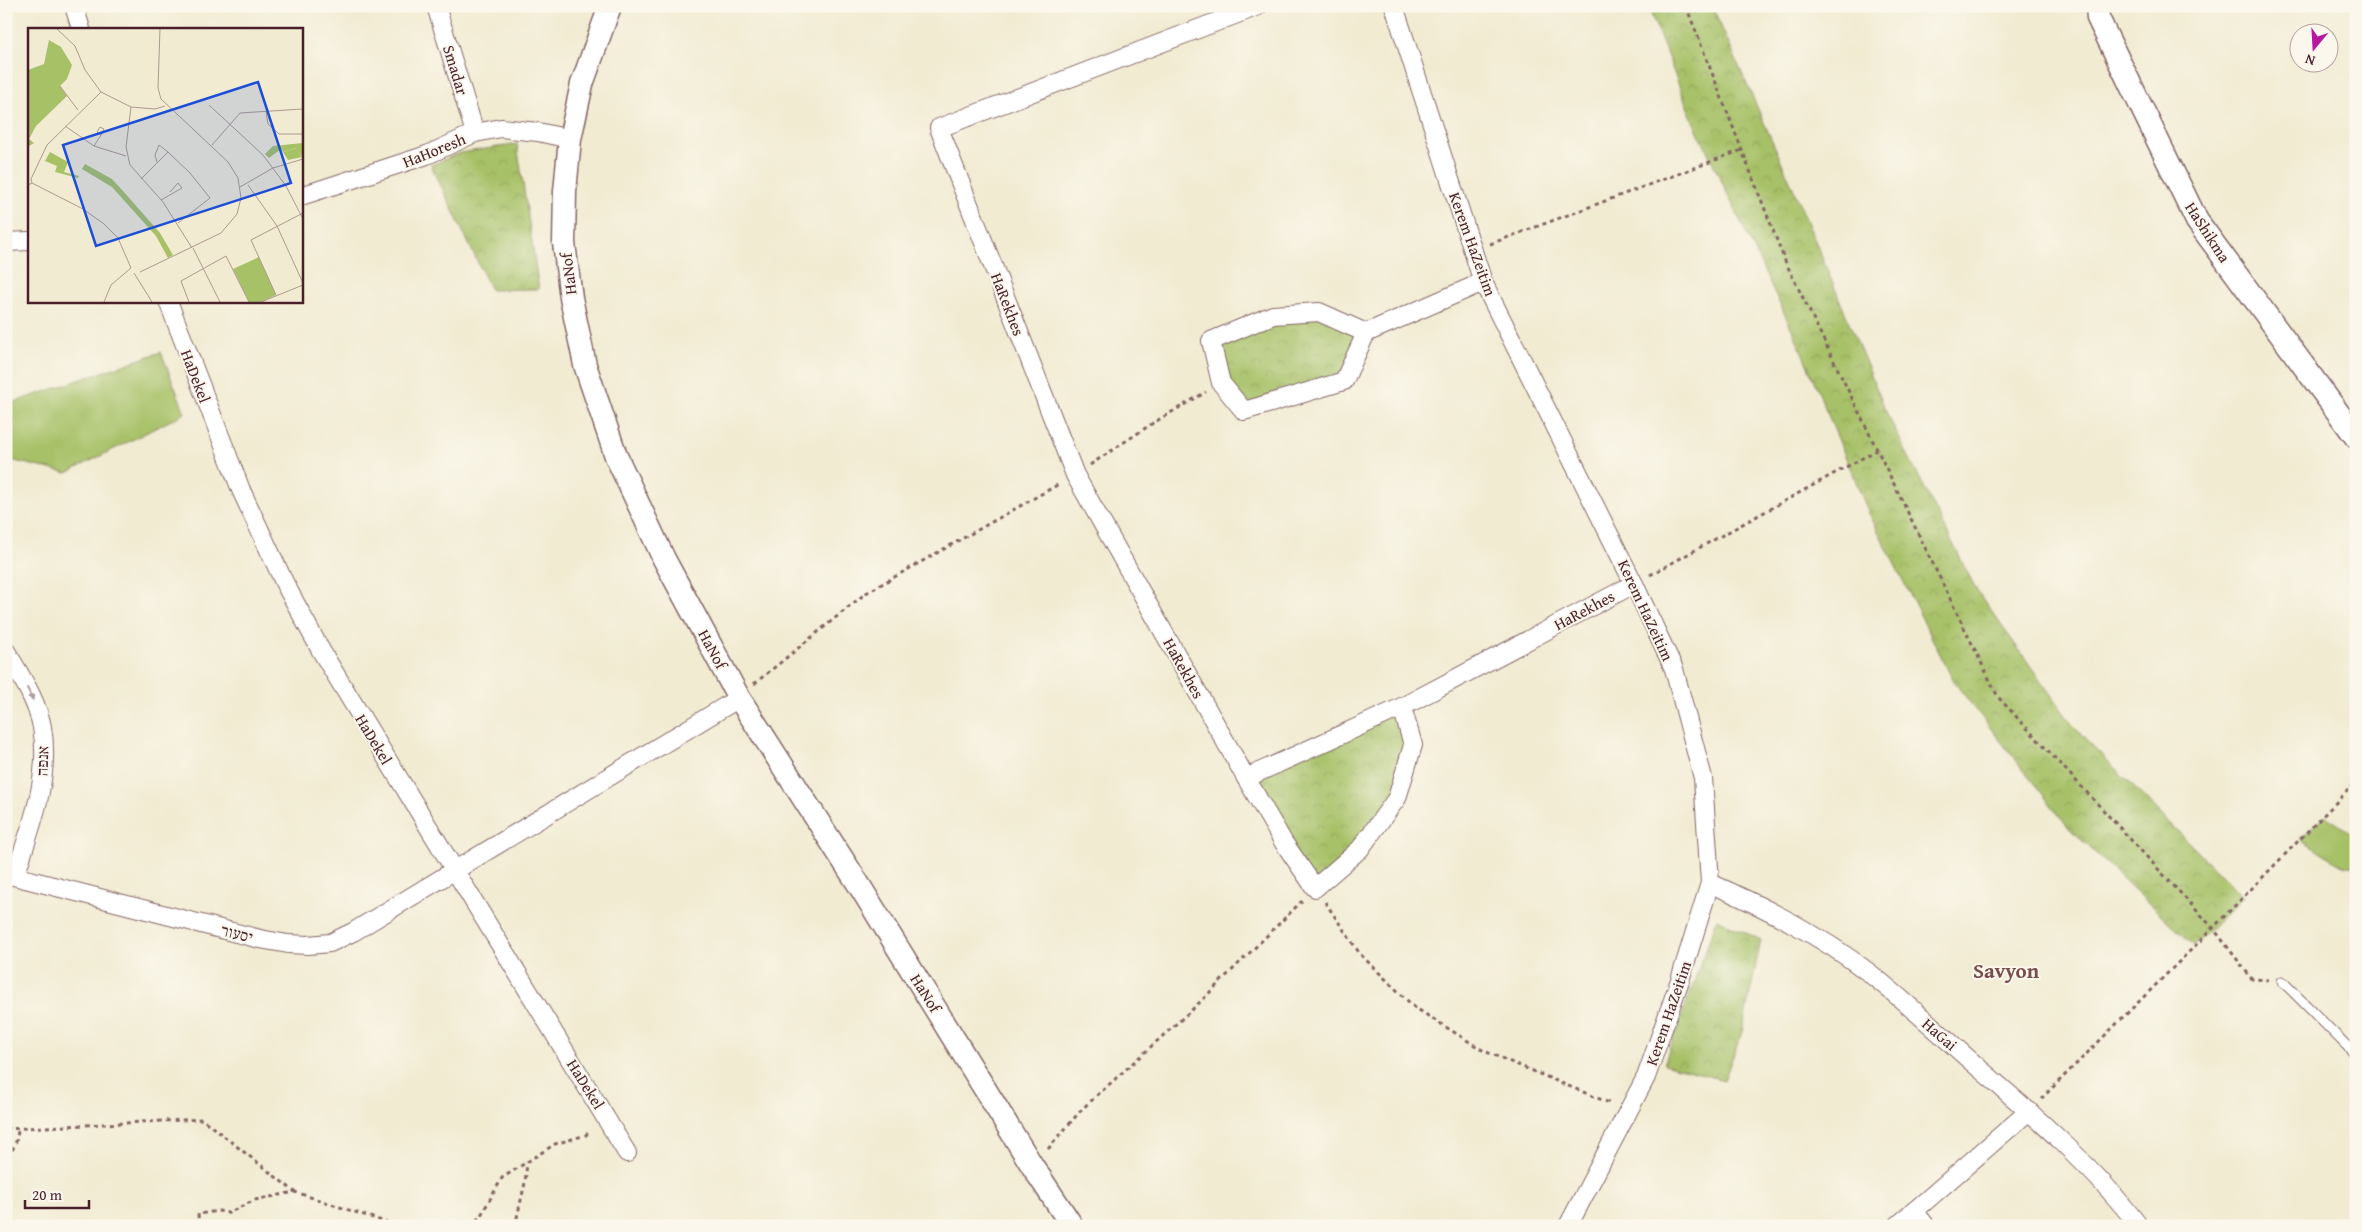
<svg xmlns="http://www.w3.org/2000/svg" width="2362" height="1232" font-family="'Gentium Book Plus','Frank Ruhl Libre',serif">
	<defs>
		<pattern id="park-crowns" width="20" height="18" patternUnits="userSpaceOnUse" patternTransform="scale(1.25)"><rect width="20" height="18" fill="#a7c167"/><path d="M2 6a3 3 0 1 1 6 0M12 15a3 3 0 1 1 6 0" fill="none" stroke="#91a55a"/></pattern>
	</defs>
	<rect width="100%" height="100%" fill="#fbf7ec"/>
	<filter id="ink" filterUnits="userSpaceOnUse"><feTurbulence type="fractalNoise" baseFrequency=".02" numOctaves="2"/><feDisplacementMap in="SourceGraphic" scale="10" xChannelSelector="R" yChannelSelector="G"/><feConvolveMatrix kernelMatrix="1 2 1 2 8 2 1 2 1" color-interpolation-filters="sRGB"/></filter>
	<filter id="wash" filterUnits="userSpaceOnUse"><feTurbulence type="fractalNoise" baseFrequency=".0096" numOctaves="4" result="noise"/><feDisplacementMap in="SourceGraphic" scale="20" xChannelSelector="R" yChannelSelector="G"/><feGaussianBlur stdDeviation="1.12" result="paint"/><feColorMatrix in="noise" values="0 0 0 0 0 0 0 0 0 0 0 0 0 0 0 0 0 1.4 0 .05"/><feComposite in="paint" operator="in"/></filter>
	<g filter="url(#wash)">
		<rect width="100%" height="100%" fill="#f1ebd2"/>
		<g fill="#a7c167" stroke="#787049">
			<path d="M 161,352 L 185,413 L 67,473 L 6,459 L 6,405 Z"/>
			<path d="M 2324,815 L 2356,836 L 2356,866 L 2344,866 L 2300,839 Z"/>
		</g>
		<g fill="url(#park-crowns)" stroke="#787049">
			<path d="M 1648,6 L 1712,6 L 1791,183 L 1888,416 L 1977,591 L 2074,727 L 2243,897 L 2194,946 L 2070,829 L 1954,682 L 1868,511 L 1797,340 L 1692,119 Z"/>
			<path d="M 517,144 L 539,289 L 491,290 L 431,165 L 460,153 Z"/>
			<path d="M 1319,312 L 1366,333 L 1344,381 L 1244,411 L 1211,341 L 1273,315 Z"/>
			<path d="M 1402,707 L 1413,745 L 1397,798 L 1315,888 L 1246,778 Z"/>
			<path d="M 1717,919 L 1761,940 L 1742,1032 L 1724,1080 L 1664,1064 Z"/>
		</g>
	</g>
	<g filter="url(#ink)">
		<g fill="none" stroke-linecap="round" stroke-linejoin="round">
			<defs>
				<path id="service" d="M 2282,981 L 2356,1055"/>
				<g id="minor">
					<path d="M 74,6 L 81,29"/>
					<path d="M 436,6 L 475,133"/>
					<path d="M 1258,6 L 939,128 L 1075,475 L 1246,778 L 1402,707 L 1634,584"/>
					<path d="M 1394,6 L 1483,282 L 1634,584 L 1674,669 L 1703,778 L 1710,883 L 1680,980 L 1646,1077 L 1568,1226"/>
					<path d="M 301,196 L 427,155 L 475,133 L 501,128 L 538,132 L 570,139"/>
					<path d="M 6,242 L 29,241"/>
					<path d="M 168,301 L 241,490 L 284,582 L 320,649 L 627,1153"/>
					<path d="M 1366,333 L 1344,381 L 1244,411 L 1221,383 L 1211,341 L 1273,315 L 1319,312 L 1366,333 L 1483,282"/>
					<path d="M 6,651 C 20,675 37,700 42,727 C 51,778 30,829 15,876"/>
					<path d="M 1246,778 L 1284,843 L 1315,888 L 1360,849 L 1397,798 L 1413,745 L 1402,707"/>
					<path d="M 6,874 L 260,939 L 288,944 L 308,945 L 330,943 L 353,932 L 739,698"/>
					<path d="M 1710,883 C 1766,908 1820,935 1868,972 C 1907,1002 1943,1037 1980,1069 C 2036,1117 2094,1167 2139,1226"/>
					<path d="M 1914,1211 L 1926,1226"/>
					<path d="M 1897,1226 L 2029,1111"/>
				</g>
				<g id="tertiary">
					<path d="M 610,6 L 582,84 L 570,139 L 565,191 L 564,243 L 571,298 L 585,365 L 616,456 L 664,559 L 739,698 L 859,885 L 1033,1167 L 1072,1226"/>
					<path d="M 2097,6 L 2098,18 L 2197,221 L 2356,437"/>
				</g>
			</defs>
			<use href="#service" stroke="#846665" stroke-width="11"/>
			<use href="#minor" stroke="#846665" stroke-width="20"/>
			<use href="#tertiary" stroke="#846665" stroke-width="25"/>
			<g stroke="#846665" stroke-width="3" stroke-dasharray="4 4" stroke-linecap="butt">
				<path d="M 1686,6 L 1785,261 L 1998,697 L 2213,928 L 2252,979 L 2268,980"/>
				<path d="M 1490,244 L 1742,150"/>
				<path d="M 1090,465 L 1153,423 L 1206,392"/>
				<path d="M 1650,575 L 1877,450"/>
				<path d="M 754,684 L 866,593 L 1059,484"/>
				<path d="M 1325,902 L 1360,954 L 1414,1007 L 1484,1051 L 1612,1104"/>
				<path d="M 2041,1099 L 2213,928 L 2356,782"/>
				<path d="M 6,1129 L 202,1119 L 295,1192"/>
				<path d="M 1048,1149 L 1082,1109 L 1197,1005 L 1302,901"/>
				<path d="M 6,1165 L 17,1139 L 18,1130"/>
				<path d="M 199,1226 L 198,1214 L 219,1211 L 228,1213 L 255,1200 L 295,1192 L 397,1226"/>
				<path d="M 470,1226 L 480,1217 L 502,1178 L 555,1144 L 586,1135 L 590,1130"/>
				<path d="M 515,1226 L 525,1183 L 527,1163"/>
			</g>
			<use href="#service" stroke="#fff" stroke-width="9"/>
			<use href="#minor" stroke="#fff" stroke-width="18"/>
			<use href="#tertiary" stroke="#fff" stroke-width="22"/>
		</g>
		<defs><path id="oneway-solid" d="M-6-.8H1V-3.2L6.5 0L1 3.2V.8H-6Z" transform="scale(1.25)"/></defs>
		<use fill="#ae9aa0" href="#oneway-solid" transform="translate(30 694) rotate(64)"/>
	</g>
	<g text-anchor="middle" stroke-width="4" stroke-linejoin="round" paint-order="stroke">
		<g font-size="16" fill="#4a1f2b" stroke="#fbf7ec">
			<text transform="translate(456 70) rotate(73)" y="6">Smadar</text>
			<text transform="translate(434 150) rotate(-22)" y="6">HaHoresh</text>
			<text transform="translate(2208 232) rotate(57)" y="6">HaShikma</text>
			<text transform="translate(1473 244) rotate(70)" y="6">Kerem HaZeitim</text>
			<text transform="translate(568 274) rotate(-97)" y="6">HaNof</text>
			<text transform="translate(1008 304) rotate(69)" y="6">HaRekhes</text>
			<text transform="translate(196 376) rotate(69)" y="6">HaDekel</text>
			<text transform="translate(1584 610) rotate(-28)" y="6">HaRekhes</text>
			<text transform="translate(1646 610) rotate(65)" y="6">Kerem HaZeitim</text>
			<text transform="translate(713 649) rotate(62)" y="6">HaNof</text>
			<text transform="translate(1184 668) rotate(61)" y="6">HaRekhes</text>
			<text transform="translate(374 739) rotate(59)" y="6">HaDekel</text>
			<text transform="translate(42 761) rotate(-88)" y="6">אנפה</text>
			<text transform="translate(237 933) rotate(14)" y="6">יסעור</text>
			<text transform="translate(926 993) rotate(58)" y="6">HaNof</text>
			<text transform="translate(1668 1013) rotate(-71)" y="6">Kerem HaZeitim</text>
			<text transform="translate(1940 1034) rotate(41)" y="6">HaGai</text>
			<text transform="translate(586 1084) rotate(58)" y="6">HaDekel</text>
		</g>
		<g font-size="21" font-weight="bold" fill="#784d4b" stroke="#fbf7ec">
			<text x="2006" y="978">Savyon</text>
		</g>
	</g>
	<g transform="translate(28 28)">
		<rect width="275" height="275" fill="#f1ebd2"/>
		<path d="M 21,12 L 33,19 L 44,37 L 39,51 L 32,58 L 39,68 L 8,98 L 1,111 L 6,115 L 1,118 L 0,42 L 16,36 ZM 275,115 L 275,129 L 268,120 L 255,124 L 253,121 L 241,130 L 237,126 L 245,118 ZM 22,124 L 40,134 L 36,144 L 51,148 L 50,150 L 27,144 L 29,138 L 17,133 Z" fill="#a7c167"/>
		<path d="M 269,120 L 274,129 L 260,132 L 255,124 ZM 57,136 L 84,151 L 95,163 L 132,205 L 145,227 L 140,230 L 128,208 L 84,159 L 54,141 ZM 231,229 L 248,267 L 233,274 L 221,274 L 205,241 Z" fill="#a7c167"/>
		<path fill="none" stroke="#ae998f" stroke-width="1" d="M 29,1 L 47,18 L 57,42 L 73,64 L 103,79 L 127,81 L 137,78M 32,58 L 50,82M 181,77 L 235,127 L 258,158 L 275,191M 103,79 L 98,119 L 102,137 L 135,174 L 164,220M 238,83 L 240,96 L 251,106 L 275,106M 37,98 L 66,118 L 98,128M 184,117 L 212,85 L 275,81M 66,118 L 73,107 L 76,101 L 72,99 L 69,104 L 73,107M 129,134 L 127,127 L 131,117 L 140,124M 113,151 L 140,124 L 162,145 L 182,170 L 150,195M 4,155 L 55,181 L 76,196 L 90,210 L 103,240M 0,157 L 4,155 L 3,151 L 19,117 L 73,64M 220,157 L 249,198 L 275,255M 212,159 L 245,140 L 275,131M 133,172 L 154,160 L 150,155 L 142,164M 165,220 L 192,274M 112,244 L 193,205 L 209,186 L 213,170 L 210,150 L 200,134 L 133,71 L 130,60 L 132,1M 106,245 L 124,274M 248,267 L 223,212 L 275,185M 76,274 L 83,257 L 103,240M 161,274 L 153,253 L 198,228 L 221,274M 233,274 L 275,257"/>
		<path fill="#1d4ed8" fill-opacity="0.15" stroke="#1d4ed8" stroke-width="2.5" d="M 230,54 L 263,155 L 68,218 L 35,117 Z"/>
		<rect width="275" height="275" fill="none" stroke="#4a1f2b" stroke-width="2.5"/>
	</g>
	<rect width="2362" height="1232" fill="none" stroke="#fbf7ec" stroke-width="25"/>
	<g transform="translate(2314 48) rotate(198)"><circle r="24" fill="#fbf7ec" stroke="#b4a19f"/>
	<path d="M0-4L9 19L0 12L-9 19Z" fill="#b5179e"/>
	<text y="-8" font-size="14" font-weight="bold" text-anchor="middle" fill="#4a1f2b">N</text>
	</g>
	<path d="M25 1200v8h64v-8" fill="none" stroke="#4a1f2b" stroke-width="2.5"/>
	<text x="32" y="1200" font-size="15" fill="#4a1f2b" stroke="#fbf7ec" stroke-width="4" paint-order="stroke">20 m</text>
</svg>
